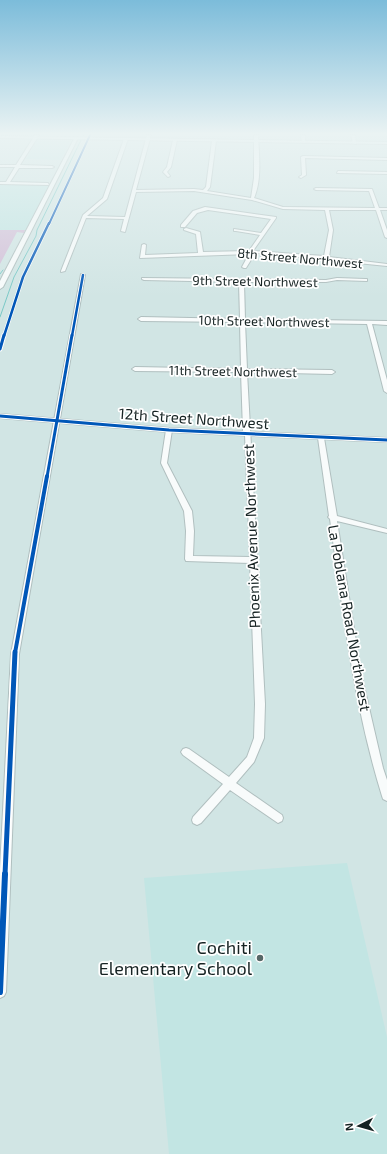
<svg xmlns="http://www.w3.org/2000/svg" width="387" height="1154" font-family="'Exo 2',sans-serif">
	<rect width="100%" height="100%" fill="#d1e5e4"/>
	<g fill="#c2e5e3">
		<path d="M 37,140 L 71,140 L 61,160 L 26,159 Z"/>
		<path d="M 0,184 L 49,185 L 25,231 L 0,230 Z"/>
		<path d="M 347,863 L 387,1037 L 387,1154 L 169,1154 L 144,878 Z"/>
	</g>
	<path fill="#d3c0d8" d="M 0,230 L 25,230 L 24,233 L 17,232 L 0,264 Z"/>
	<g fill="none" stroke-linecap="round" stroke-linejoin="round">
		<g stroke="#7ac8c6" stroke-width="1">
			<path d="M 83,137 L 84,135"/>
			<path d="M 0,274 L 3,270"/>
			<path d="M 0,317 L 14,277 L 36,236 L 37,230 L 81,140"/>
		</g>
		<defs>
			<g id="minor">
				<path d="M 35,135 L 39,135 L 20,165 L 52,166 L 54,167 L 52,168 L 19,168 L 10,182 L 48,183 L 49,185 L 0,184 L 0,182 L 6,182 L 15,167 L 0,167 L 0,165 L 16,165 Z"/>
				<path d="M 147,135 L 151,135 L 136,190 L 194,189 L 203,190 L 206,187 L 212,141 L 214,140 L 216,141 L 210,187 L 207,191 L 251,198 L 254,178 L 254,135 L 258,135 C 259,155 262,180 254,198 L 283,207 L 375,208 L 369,191 L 316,190 L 314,189 L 316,188 L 372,189 L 379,208 L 387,208 L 387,210 L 380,210 L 387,230 L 387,238 L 385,237 L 376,210 L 329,210 L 333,230 L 329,257 L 387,264 L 387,266 L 258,253 L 254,254 L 254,255 L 246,268 L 244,268 L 242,267 L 249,254 L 140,258 L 142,245 L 144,244 L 146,245 L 145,255 L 198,253 L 196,234 L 184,230 L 184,229 L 186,228 L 200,232 L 203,252 L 249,251 L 260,235 L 236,231 L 234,231 L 234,229 L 261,233 L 271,219 L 208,210 L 197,213 L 185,227 L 181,227 L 181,225 L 193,211 L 205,207 L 276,217 L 276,218 L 253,251 L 324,256 L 329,230 L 325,210 L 283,209 L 252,200 L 194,191 L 136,192 L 125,232 L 121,231 L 124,219 L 86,218 L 65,271 L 61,272 L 61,271 L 83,215 L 103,198 L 124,139 L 126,138 L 128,139 L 107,199 L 87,216 L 125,217 Z"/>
				<path d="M 301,135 L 305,135 L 305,143 L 302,142 Z"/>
				<path d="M 351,135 L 355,135 L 356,144 L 353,143 Z"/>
				<path d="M 75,137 L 78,138 L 3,287 L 0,289 L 0,281 L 4,273 Z"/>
				<path d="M 175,139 L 177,140 L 171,167 L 167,172 L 170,176 L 168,177 L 163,172 L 167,167 L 173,140 Z"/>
				<path d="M 303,156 L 387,158 L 387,160 L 305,158 L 306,175 L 301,178 L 299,177 L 302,175 L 301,157 Z"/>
				<path d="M 338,171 L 387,172 L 387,174 L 337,173 Z"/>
				<path d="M 81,274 L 85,275 L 19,654 L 6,992 L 4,996 L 0,998 L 0,869 L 11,654 Z"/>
				<path d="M 142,278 L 326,280 L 337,278 L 365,279 L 367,279 L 367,281 L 337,280 L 326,282 L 244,282 L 245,319 L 387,321 L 387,325 L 372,324 L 387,380 L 387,393 L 384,391 L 367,324 L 245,322 L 247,369 L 332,370 L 335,372 L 332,374 L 247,372 L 265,704 L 264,738 L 254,762 L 236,783 L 282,815 L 283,818 L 282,821 L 278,823 L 230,790 L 201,823 L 197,825 L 193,823 L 192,820 L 193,817 L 223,784 L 183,755 L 181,752 L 183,749 L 186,748 L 189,749 L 229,777 L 247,757 L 254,738 L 255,704 L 250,563 L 186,561 L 185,559 L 186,531 L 184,511 L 161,463 L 166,430 L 167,429 L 171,429 L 172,430 L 167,463 L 192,511 L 194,531 L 193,556 L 250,557 L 245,435 L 243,431 L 241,372 L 135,371 L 132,369 L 135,367 L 241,369 L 240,322 L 141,321 L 138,319 L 141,317 L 240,319 L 239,282 L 144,280 L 142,279 Z"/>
				<path d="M 321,436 L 324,438 L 337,516 L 387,529 L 387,533 L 337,521 L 361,673 L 383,768 L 387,780 L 387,801 L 383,799 L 382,796 C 354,706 343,612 330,519 L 328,517 L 329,516 L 318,438 Z"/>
			</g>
			<g id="major">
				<path d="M 0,136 L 387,142 L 387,144 L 0,138 Z"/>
				<path d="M 0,414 L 169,428 L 387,438 L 387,442 L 169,432 L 0,418 Z"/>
			</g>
		</defs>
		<use href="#minor" stroke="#b0bfbf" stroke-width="2"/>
		<use href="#major" stroke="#b0bfbf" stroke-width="2"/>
		<use href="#minor" fill="#f8fbfb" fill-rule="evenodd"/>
		<use href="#major" fill="#f8fbfb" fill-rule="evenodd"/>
		<defs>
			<path id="cycleway-far5" d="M 49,224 L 90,135"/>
			<g id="cycleway-far4">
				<path d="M 4,336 L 23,277 L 49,223"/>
				<path d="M 72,336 L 83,275"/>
			</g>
			<g id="cycleway-far3">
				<path d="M 0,349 L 4,335"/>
				<path d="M 0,416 L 169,430 L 387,440"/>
				<path d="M 47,477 L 72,335"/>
			</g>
			<path id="cycleway-far2" d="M 15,653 L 47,476"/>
			<path id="cycleway-far1" d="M 5,875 L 15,652"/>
			<path id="cycleway" d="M 0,992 L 5,874"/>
		</defs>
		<use href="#cycleway-far5" stroke="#fff" stroke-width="3"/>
		<use href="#cycleway-far4" stroke="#fff" stroke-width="4"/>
		<use href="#cycleway-far3" stroke="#fff" stroke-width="5"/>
		<use href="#cycleway-far2" stroke="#fff" stroke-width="6"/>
		<use href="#cycleway-far1" stroke="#fff" stroke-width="8"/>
		<use href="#cycleway" stroke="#fff" stroke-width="8"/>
		<use href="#cycleway-far5" stroke="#0057b8" stroke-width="2"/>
		<use href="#cycleway-far4" stroke="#0057b8" stroke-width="2.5"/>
		<use href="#cycleway-far3" stroke="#0057b8" stroke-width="3"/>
		<use href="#cycleway-far2" stroke="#0057b8" stroke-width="4"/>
		<use href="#cycleway-far1" stroke="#0057b8" stroke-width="5"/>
		<use href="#cycleway" stroke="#0057b8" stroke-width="6"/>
	</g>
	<linearGradient id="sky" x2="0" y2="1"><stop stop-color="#7cbcda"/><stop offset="0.45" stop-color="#eaf3f3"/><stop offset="1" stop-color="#eaf3f3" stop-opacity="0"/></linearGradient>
	<rect width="387" height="297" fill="url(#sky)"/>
	<circle fill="#576767" stroke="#fff" stroke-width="1.5" cx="260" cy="958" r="4"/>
	<g text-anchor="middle" stroke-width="3.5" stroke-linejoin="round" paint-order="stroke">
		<g font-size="13" fill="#162323" stroke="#fff">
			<text transform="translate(300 258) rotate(5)" y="5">8th Street Northwest</text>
			<text transform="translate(255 281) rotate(1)" y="5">9th Street Northwest</text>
			<text transform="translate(264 321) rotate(1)" y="5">10th Street Northwest</text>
			<text transform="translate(233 371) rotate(1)" y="5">11th Street Northwest</text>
		</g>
		<g font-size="15" fill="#162323" stroke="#fff">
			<text transform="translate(194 419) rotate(4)" y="5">12th Street Northwest</text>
			<text transform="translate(252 536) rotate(-92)" y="5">Phoenix Avenue Northwest</text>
			<text transform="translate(349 618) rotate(80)" y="5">La Poblana Road Northwest</text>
		</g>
		<g font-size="18" fill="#162323" stroke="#fff" text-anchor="end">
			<text x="252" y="954">Cochiti<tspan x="252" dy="21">Elementary School</tspan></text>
		</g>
	</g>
	<g transform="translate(359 1126) rotate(264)" stroke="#ffffff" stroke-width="3" paint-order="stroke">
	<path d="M0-3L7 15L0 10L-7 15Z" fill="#162323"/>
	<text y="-6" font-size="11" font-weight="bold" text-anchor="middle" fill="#162323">N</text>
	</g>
</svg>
